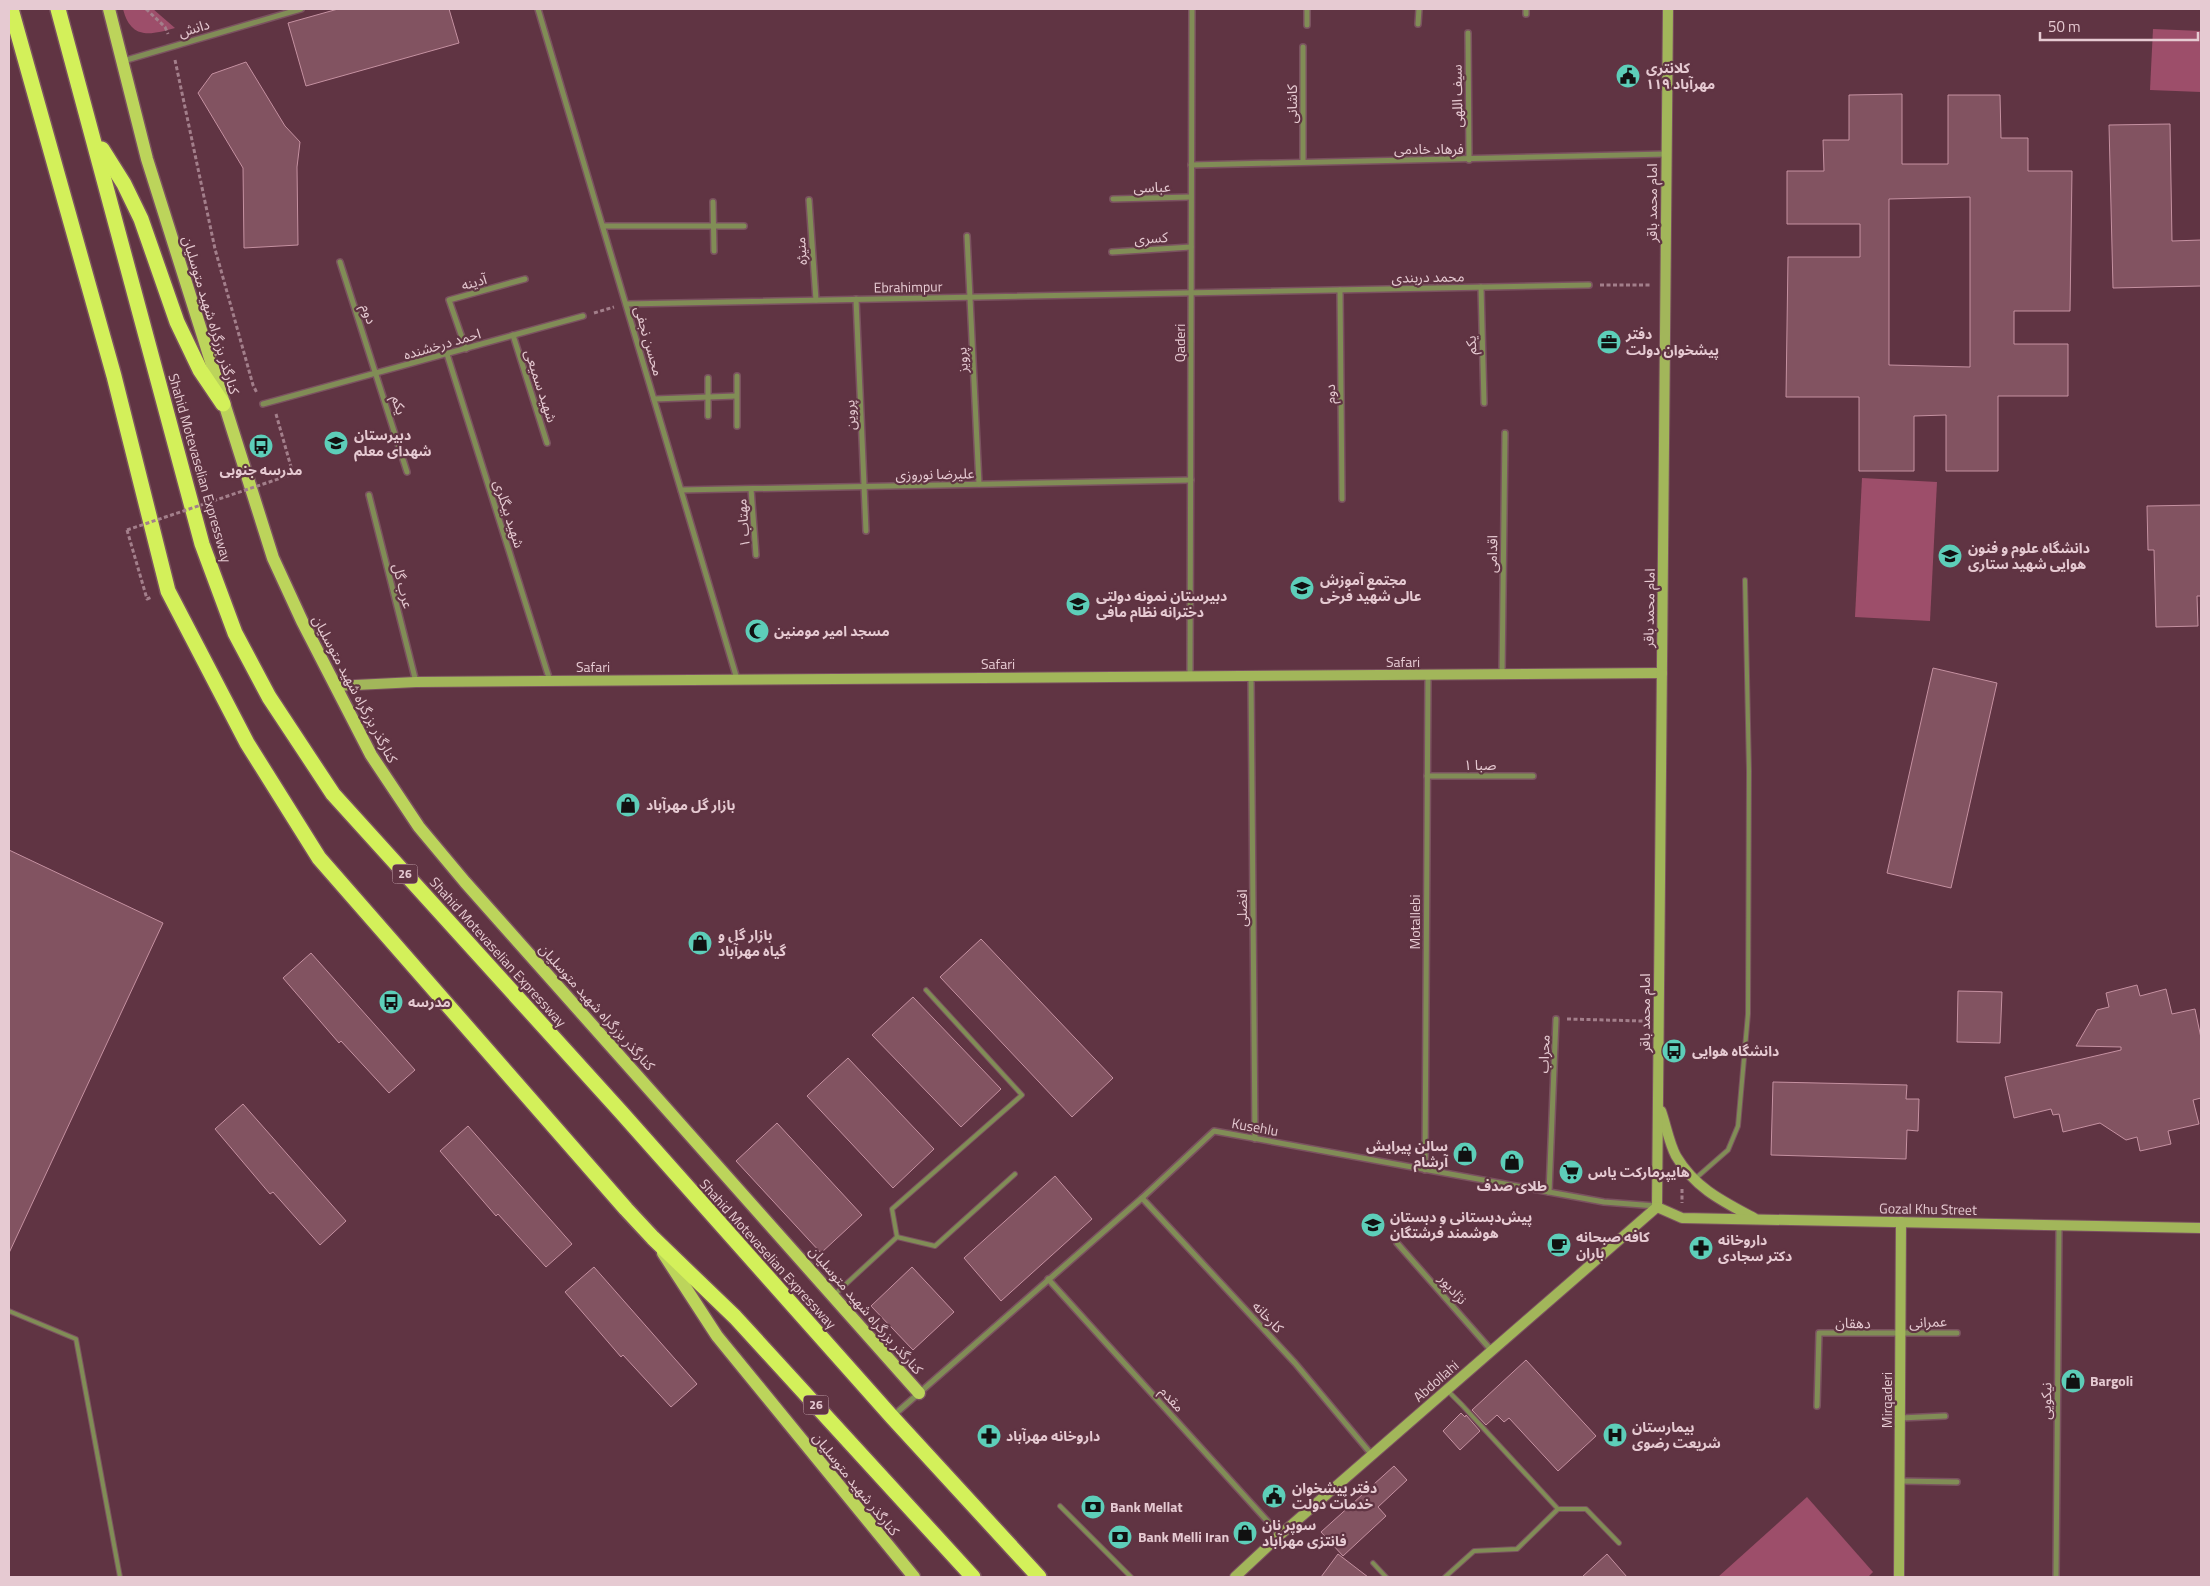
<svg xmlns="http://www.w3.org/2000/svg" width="2210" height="1586" font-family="'Titillium Web','Noto Sans Arabic',sans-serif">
	<rect width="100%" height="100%" fill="#603443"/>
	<g fill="#9d4e6a">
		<path d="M 123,9 L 153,9 L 175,28 C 150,35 131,40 123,9 Z"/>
		<path d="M 2153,29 L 2201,31 L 2201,92 L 2150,90 Z"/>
		<path d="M 1862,478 L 1937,482 L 1930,621 L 1855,617 Z"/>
		<path d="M 1807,1497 L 1873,1572 L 1868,1577 L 1718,1577 Z"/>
	</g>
	<g fill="#825361" stroke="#c591a1" fill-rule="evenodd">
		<path d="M 338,9 L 449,9 L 459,43 L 306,86 L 288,23 Z"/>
		<path d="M 246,62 L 285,126 L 300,142 L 297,167 L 298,245 L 244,248 L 243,168 L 198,93 L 212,74 Z"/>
		<path d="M 1902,94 L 1902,164 L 1948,164 L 1948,95 L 2000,95 L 2001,138 L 2028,138 L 2028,171 L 2072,171 L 2070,311 L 2014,311 L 2014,344 L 2068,344 L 2068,396 L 1998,396 L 1998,471 L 1946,471 L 1946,415 L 1914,416 L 1914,471 L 1859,471 L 1859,397 L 1786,397 L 1788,257 L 1860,257 L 1860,224 L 1787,224 L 1787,171 L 1824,171 L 1823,140 L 1849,140 L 1849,95 ZM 1970,197 L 1970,367 L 1889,365 L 1889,199 Z"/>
		<path d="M 2170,124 L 2172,241 L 2201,240 L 2201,286 L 2113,288 L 2109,125 Z"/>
		<path d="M 2201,505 L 2201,596 L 2197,596 L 2198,626 L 2156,627 L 2154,550 L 2148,550 L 2147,506 Z"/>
		<path d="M 1933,668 L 1997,683 L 1951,888 L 1887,873 Z"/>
		<path d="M 9,850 L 163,923 L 9,1253 Z"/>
		<path d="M 981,939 L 1113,1078 L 1072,1117 L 940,977 Z"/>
		<path d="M 311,953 L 415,1070 L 389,1093 L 341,1041 L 339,1043 L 283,978 Z"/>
		<path d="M 2137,985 L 2140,996 L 2166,989 L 2172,1014 L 2195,1009 L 2201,1038 L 2201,1098 L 2193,1100 L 2199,1124 L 2168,1131 L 2171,1144 L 2140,1151 L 2137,1137 L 2126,1140 L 2100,1123 L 2063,1132 L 2059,1114 L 2053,1115 L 2051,1109 L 2014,1118 L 2005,1077 L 2121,1050 L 2121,1047 L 2076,1046 L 2097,1010 L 2109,1007 L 2106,993 Z"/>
		<path d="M 1958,991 L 2002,992 L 2000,1043 L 1957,1042 Z"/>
		<path d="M 913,997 L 1001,1089 L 961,1127 L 872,1035 Z"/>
		<path d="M 848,1058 L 934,1149 L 893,1188 L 807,1096 Z"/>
		<path d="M 1773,1082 L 1907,1085 L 1906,1099 L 1919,1099 L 1918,1131 L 1907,1130 L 1906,1159 L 1771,1155 Z"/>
		<path d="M 243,1104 L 346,1221 L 320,1245 L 273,1192 L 270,1194 L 215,1129 Z"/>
		<path d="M 777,1123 L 862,1215 L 821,1253 L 736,1161 Z"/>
		<path d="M 468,1126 L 572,1244 L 546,1267 L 498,1214 L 496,1216 L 440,1151 Z"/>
		<path d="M 1055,1176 L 1092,1219 L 1001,1301 L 964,1258 Z"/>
		<path d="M 594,1267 L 697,1384 L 671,1407 L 623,1355 L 621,1357 L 565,1292 Z"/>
		<path d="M 912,1267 L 954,1312 L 913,1350 L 871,1306 Z"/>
		<path d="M 1526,1360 L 1596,1436 L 1558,1471 L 1509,1418 L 1504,1422 L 1497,1415 L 1486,1425 L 1472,1410 Z"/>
		<path d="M 1461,1413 L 1465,1417 L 1466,1415 L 1480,1431 L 1460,1450 L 1443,1431 Z"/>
		<path d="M 1394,1466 L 1407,1480 L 1378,1507 L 1386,1516 L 1343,1556 L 1321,1532 Z"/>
		<path d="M 1338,1554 L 1368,1577 L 1321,1577 Z"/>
		<path d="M 1607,1554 L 1627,1577 L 1582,1577 Z"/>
	</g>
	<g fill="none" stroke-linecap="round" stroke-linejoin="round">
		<defs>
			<g id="lane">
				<path d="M 1696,1178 L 1728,1150 L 1738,1126 L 1748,1014 L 1749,771 L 1745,580"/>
				<path d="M 897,1237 L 892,1209 L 1022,1095 L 926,990"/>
				<path d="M 834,1295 L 897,1237 L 935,1246 L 1015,1174"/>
				<path d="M 9,1311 L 76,1339 L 120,1577"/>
				<path d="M 1447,1390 L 1462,1405 L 1558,1509 L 1586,1509 L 1619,1543"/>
				<path d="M 1060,1506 L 1131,1577"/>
				<path d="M 1373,1563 L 1386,1577"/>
				<path d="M 1445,1577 L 1474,1551 L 1517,1549 L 1558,1509"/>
			</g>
			<g id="street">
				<path d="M 538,9 L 737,679"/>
				<path d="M 1307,9 L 1307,25"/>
				<path d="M 1526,14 L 1526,9"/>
				<path d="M 1418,24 L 1419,9"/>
				<path d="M 1468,33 L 1469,160"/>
				<path d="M 123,61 L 301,9"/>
				<path d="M 1303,161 L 1303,47"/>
				<path d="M 1191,165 L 1666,154"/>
				<path d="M 1113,199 L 1191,197"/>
				<path d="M 809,200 L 816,300"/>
				<path d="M 713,202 L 714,251"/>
				<path d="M 603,226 L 744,226"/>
				<path d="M 967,236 L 979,484"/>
				<path d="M 1112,252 L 1191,247"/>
				<path d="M 340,262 L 407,472"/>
				<path d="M 1481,287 L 1484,403"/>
				<path d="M 1340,290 L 1342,499"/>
				<path d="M 856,299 L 866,531"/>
				<path d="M 626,304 L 1589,285"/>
				<path d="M 513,335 L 547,443"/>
				<path d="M 466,349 L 449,300 L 525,279"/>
				<path d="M 447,354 L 550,681"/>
				<path d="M 737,376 L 737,426"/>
				<path d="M 654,399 L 736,396"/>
				<path d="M 263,404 L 583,316"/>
				<path d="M 708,416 L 708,378"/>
				<path d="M 751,489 L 756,555"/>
				<path d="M 681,490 L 1191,480"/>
				<path d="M 369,495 L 416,682"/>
				<path d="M 1502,675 L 1505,433"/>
				<path d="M 1190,676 L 1192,9"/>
				<path d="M 1251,676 L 1255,1139"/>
				<path d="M 1427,776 L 1533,776"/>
				<path d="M 1425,1170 L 1428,675"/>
				<path d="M 1549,1192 L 1556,1019"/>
				<path d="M 1142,1198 L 1295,1363 L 1372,1455"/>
				<path d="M 1397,1243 L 1492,1351"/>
				<path d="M 1048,1279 L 1280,1535"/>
				<path d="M 1817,1406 L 1819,1333 L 1957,1333"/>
				<path d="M 894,1415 L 1142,1198 L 1214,1131 L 1604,1202 L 1656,1206"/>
				<path d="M 1900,1418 L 1945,1416"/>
				<path d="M 1900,1481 L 1957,1482"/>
				<path d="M 2056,1577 L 2059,1226"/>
			</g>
			<g id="secondary">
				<path d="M 335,686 L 416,682 L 1662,673"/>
				<path d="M 1661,1111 C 1666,1125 1669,1143 1676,1156 C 1695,1188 1722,1201 1754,1218"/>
				<path d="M 1657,1207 L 1668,9"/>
				<path d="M 1657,1207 L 1682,1218 L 2201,1228"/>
				<path d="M 1235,1577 L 1280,1535 L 1657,1207"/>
				<path d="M 1899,1577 L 1901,1222"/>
			</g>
			<g id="primary">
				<path d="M 109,9 L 147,159 L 273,558 L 302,621 L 371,755 L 419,827 L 465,882 L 919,1393"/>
				<path d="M 663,1253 L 717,1336 L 914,1577"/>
			</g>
			<g id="highway">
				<path d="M 11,9 L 114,376 L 168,591 L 247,743 L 319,858 L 626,1209 L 653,1238 L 735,1317 L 973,1577"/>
				<path d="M 58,9 L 202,544 L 235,633 L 269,697 L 333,794 L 621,1112 L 892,1417 L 1039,1577"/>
				<path d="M 102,149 L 124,184 L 141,219 L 177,322 L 200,370 L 223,404"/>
			</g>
		</defs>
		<use href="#lane" stroke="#7b5260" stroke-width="6"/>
		<use href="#street" stroke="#7b5260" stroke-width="8"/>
		<use href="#secondary" stroke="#7b5260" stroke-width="12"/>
		<use href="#primary" stroke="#7b5260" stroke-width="15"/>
		<use href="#highway" stroke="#7b5260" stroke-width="18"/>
		<g stroke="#a37f8b" stroke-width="3" stroke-dasharray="4 2.5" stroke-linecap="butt">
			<path d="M 146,9 L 165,27 L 168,34"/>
			<path d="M 175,60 L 215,249 L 253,385 L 257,393"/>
			<path d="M 1600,285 L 1651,285"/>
			<path d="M 594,313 L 614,307"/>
			<path d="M 276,414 L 293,474"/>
			<path d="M 127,530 L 147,599 L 152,597"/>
			<path d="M 1567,1019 L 1643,1021"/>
			<path d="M 1682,1189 L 1682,1203"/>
		</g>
		<use href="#lane" stroke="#818d56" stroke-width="4"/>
		<use href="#street" stroke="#818d56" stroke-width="5"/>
		<use href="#secondary" stroke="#a2b65a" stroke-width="10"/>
		<use href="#primary" stroke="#bcd45b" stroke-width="12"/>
		<use href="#highway" stroke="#d3f05a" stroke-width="15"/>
		<path stroke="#a37f8b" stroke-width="3" stroke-dasharray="4 2.5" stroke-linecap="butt" d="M 127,530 L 293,474"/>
	</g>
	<defs>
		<symbol id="civic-disc" viewBox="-11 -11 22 22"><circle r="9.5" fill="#5dceb9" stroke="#603443"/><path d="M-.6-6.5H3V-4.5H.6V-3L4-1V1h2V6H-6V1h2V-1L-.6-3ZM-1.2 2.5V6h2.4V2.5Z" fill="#111"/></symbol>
		<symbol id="office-disc" viewBox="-11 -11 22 22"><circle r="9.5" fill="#5dceb9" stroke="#603443"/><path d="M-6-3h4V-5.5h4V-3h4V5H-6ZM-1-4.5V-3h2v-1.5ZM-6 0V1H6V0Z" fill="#111"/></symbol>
		<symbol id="school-disc" viewBox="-11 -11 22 22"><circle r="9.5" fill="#5dceb9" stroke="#603443"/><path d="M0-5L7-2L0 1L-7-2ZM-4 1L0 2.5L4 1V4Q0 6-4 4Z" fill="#111"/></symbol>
		<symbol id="bus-disc" viewBox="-11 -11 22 22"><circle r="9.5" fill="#5dceb9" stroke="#603443"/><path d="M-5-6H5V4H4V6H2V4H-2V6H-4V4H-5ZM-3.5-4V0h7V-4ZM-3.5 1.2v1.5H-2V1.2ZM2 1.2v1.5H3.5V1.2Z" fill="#111"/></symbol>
		<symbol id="university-disc" viewBox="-11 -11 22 22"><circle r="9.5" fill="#5dceb9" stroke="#603443"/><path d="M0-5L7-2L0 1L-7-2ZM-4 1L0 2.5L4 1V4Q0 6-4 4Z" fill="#111"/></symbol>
		<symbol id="mosque-disc" viewBox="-11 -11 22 22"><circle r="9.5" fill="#5dceb9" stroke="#603443"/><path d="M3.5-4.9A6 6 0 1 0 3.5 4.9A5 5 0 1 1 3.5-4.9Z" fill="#111"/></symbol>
		<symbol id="shop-disc" viewBox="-11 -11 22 22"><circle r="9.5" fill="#5dceb9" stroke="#603443"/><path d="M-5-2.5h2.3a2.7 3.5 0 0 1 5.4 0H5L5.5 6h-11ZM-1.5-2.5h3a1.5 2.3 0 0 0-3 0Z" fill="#111"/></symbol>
		<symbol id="supermarket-disc" viewBox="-11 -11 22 22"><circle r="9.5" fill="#5dceb9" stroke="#603443"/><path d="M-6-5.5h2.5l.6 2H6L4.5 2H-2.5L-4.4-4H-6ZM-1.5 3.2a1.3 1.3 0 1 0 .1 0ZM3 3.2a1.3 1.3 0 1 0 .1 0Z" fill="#111"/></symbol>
		<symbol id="cafe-disc" viewBox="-11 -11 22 22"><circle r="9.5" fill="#5dceb9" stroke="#603443"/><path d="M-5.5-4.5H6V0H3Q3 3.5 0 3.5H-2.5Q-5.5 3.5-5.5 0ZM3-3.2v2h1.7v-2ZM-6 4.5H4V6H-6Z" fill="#111"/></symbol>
		<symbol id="pharmacy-disc" viewBox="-11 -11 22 22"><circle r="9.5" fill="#5dceb9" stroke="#603443"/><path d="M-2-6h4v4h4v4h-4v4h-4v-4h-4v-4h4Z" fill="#111"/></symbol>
		<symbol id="hospital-disc" viewBox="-11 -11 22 22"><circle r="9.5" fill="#5dceb9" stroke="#603443"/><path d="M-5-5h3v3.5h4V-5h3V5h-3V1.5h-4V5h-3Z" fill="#111"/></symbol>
		<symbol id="bank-disc" viewBox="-11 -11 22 22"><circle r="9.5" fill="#5dceb9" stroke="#603443"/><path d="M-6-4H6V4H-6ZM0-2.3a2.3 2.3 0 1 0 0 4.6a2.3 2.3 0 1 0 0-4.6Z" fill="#111"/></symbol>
	</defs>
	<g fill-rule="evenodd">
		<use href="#civic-disc" x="1614" y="62" width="28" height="28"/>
		<use href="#office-disc" x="1595" y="328" width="28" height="28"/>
		<use href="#school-disc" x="322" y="429" width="28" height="28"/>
		<use href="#bus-disc" x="247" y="432" width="28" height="28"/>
		<use href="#university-disc" x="1936" y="542" width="28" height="28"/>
		<use href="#school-disc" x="1288" y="574" width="28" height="28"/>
		<use href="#school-disc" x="1064" y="590" width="28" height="28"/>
		<use href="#mosque-disc" x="743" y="617" width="28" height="28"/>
		<use href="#shop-disc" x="614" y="791" width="28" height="28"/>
		<use href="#shop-disc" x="686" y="929" width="28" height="28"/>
		<use href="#bus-disc" x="377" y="988" width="28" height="28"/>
		<use href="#bus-disc" x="1660" y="1037" width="28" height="28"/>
		<use href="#shop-disc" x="1451" y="1140" width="28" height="28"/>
		<use href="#shop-disc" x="1498" y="1148" width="28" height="28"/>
		<use href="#supermarket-disc" x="1557" y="1158" width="28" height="28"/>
		<use href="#school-disc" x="1359" y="1211" width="28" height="28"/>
		<use href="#cafe-disc" x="1545" y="1231" width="28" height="28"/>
		<use href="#pharmacy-disc" x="1687" y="1234" width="28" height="28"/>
		<use href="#shop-disc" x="2059" y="1367" width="28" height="28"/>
		<use href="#hospital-disc" x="1601" y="1421" width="28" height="28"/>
		<use href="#pharmacy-disc" x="975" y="1422" width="28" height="28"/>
		<use href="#civic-disc" x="1260" y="1482" width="28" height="28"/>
		<use href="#bank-disc" x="1079" y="1493" width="28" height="28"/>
		<use href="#shop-disc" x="1231" y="1519" width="28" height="28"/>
		<use href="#bank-disc" x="1106" y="1523" width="28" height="28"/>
	</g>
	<g text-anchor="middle" stroke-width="4.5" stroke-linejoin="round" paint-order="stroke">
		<g fill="#603443" stroke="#be9da7" stroke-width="1">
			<rect x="392.5" y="864.5" width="25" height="19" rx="4"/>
			<rect x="803.5" y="1395.5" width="25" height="19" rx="4"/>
		</g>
		<g font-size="12" font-weight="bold" fill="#e6cad2">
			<text x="405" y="878">26</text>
			<text x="816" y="1409">26</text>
		</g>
		<g font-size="14" fill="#e6cad2" stroke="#603443">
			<text transform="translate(194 28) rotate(-16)" y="5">دانش</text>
			<text transform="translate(1457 96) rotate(-91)" y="5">سیف اللهی</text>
			<text transform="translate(1292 104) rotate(-90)" y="5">کاشانی</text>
			<text x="1429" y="154">فرهاد خادمی</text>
			<text transform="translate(1152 187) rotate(-1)" y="5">عباسی</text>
			<text transform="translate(1652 203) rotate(-90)" y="5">امام محمد باقر</text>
			<text transform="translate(1151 238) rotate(-4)" y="5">کسری</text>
			<text transform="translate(801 251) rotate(-94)" y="5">منیژه</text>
			<text transform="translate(1428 277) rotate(-1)" y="5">محمد دربندی</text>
			<text transform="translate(474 282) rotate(-16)" y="5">آدینه</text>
			<text transform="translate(908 287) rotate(-1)" y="5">Ebrahimpur</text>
			<text transform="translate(369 314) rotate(71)" y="5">دوم</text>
			<text transform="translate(211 315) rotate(73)" y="5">کنارگذر بزرگراه شهید متوسلیان</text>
			<text transform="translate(649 341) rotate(74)" y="5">محسن نجفی</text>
			<text transform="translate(1180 343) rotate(-90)" y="5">Qaderi</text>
			<text transform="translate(442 344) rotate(-16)" y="5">احمد درخشنده</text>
			<text transform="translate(1471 345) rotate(-92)" y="5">یکم</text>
			<text transform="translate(962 360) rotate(-93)" y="5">پرویز</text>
			<text transform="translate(541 386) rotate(72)" y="5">شهید سمیعی</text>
			<text transform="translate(1330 394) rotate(-91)" y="5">دوم</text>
			<text transform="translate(399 405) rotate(73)" y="5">یکم</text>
			<text transform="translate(850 415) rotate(-93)" y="5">پروین</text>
			<text transform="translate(200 468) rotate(74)" y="5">Shahid Motevaselian Expressway</text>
			<text transform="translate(935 474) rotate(-1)" y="5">علیرضا نوروزی</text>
			<text transform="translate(509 514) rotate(72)" y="5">شهید بیگلری</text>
			<text transform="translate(743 523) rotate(-94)" y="5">مهتاب ۱</text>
			<text transform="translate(1492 554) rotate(-89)" y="5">اقدامی</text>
			<text transform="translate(403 586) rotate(76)" y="5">عرب گل</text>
			<text transform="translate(1649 608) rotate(-89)" y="5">امام محمد باقر</text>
			<text x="1403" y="667">Safari</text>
			<text x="998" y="669">Safari</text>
			<text x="593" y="672">Safari</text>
			<text transform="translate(355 689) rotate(62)" y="5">کنارگذر بزرگراه شهید متوسلیان</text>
			<text x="1480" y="770">صبا ۱</text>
			<text transform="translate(1242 908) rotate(-90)" y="5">افضلی</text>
			<text transform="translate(1415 922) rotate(-90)" y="5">Motallebi</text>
			<text transform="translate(498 952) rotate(48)" y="5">Shahid Motevaselian Expressway</text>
			<text transform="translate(597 1007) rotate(48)" y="5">کنارگذر بزرگراه شهید متوسلیان</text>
			<text transform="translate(1645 1013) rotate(-90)" y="5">امام محمد باقر</text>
			<text transform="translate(1544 1054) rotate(-88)" y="5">محراب</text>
			<text transform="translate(1255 1127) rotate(10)" y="5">Kusehlu</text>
			<text transform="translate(1928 1209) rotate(1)" y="5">Gozal Khu Street</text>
			<text transform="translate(768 1254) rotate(48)" y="5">Shahid Motevaselian Expressway</text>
			<text transform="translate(1453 1289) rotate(49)" y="5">نژادپور</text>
			<text transform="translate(866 1310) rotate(49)" y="5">کنارگذر بزرگراه شهید متوسلیان</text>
			<text transform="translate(1268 1317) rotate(47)" y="5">کارخانه</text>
			<text transform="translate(1928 1322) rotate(-2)" y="5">عمرانی</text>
			<text transform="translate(1853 1323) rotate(1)" y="5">دهقان</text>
			<text transform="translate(1436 1381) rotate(-41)" y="5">Abdollahi</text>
			<text transform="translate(1172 1399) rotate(48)" y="5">مقدم</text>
			<text transform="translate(1887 1400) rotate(-90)" y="5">Mirqaderi</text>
			<text transform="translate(2046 1401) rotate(-89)" y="5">نیکویی</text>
			<text transform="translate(856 1484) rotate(51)" y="5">کنارگذر شهید متوسلیان</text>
		</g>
		<g font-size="14" font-weight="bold" fill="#e6cad2" stroke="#603443" text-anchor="start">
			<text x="1646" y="73">کلانتری<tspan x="1646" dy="16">۱۱۹ مهرآباد</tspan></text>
			<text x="1626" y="339">دفتر<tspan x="1626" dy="16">پیشخوان دولت</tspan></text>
			<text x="354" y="440">دبیرستان<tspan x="354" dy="16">شهدای معلم</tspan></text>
			<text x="261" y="475" text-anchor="middle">مدرسه جنوبی</text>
			<text x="1968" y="553">دانشگاه علوم و فنون<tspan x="1968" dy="16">هوایی شهید ستاری</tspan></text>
			<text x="1320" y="585">مجتمع آموزش<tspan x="1320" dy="16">عالی شهید فرخی</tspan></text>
			<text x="1096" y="601">دبیرستان نمونه دولتی<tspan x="1096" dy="16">دخترانه نظام مافی</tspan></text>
			<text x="774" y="636">مسجد امیر مومنین</text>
			<text x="646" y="810">بازار گل مهرآباد</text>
			<text x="718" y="940">بازار گل و<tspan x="718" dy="16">گیاه مهرآباد</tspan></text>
			<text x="408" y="1007">مدرسه</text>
			<text x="1692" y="1056">دانشگاه هوایی</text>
			<text x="1448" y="1151" text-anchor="end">سالن پیرایش<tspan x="1448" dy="16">آرشام</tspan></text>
			<text x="1588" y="1177">هایپرمارکت یاس</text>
			<text x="1512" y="1191" text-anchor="middle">طلای صدف</text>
			<text x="1390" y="1222">پیش‌دبستانی و دبستان<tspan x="1390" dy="16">هوشمند فرشتگان</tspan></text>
			<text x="1576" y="1242">کافه صبحانه<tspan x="1576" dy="16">باران</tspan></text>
			<text x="1718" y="1245">داروخانه<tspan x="1718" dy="16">دکتر سجادی</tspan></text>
			<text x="2090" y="1386">Bargoli</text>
			<text x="1632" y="1432">بیمارستان<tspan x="1632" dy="16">شریعت رضوی</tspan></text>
			<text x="1006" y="1441">داروخانه مهرآباد</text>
			<text x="1292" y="1493">دفتر پیشخوان<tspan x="1292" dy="16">خدمات دولت</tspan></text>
			<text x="1110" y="1512">Bank Mellat</text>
			<text x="1262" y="1530">سوپر نان<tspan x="1262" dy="16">فانتزی مهرآباد</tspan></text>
			<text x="1138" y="1542">Bank Melli Iran</text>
		</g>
	</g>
	<rect width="2210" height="1586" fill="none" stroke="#e6cad2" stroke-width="20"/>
	<path d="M2040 32v8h158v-8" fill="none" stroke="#e6cad2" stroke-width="2.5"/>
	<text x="2048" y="32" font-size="15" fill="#e6cad2" stroke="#603443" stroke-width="4" paint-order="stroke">50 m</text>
</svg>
